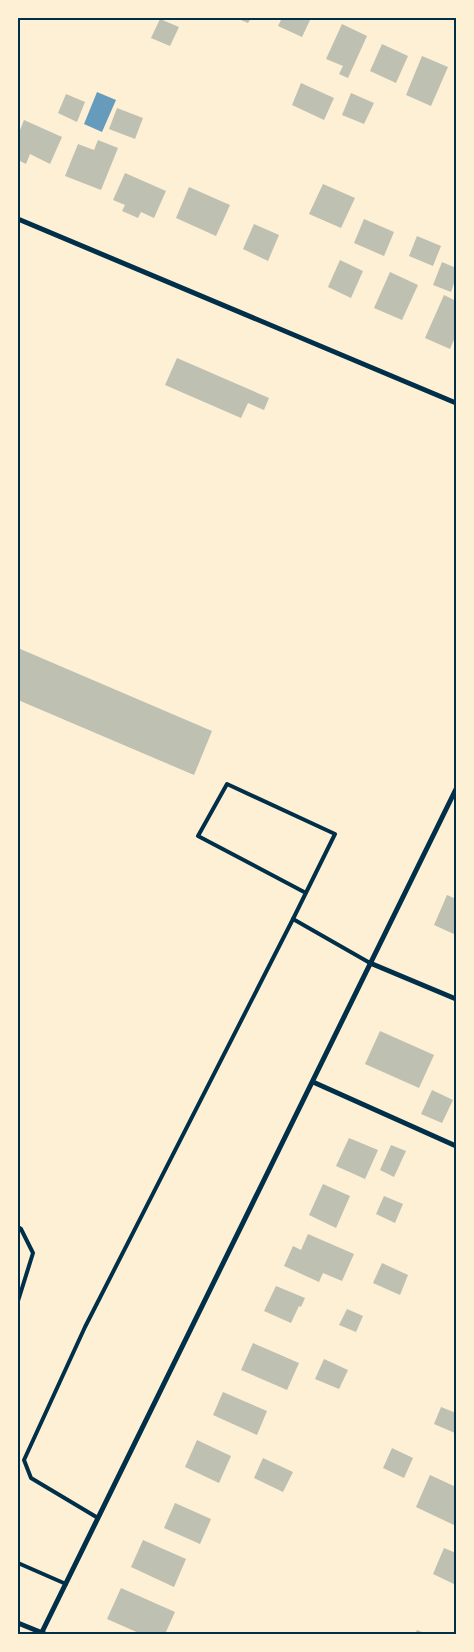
<svg xmlns="http://www.w3.org/2000/svg" width="474" height="1652" font-family="'Source Sans 3',sans-serif">
	<rect width="100%" height="100%" fill="#fdf0d5"/>
	<path fill="#669bbc" d="M 97,92 L 116,100 L 102,132 L 84,124 Z"/>
	<g fill="#bec0b2">
		<path d="M 236,18 L 251,18 L 248,23 Z"/>
		<path d="M 282,18 L 311,18 L 302,37 L 278,26 Z"/>
		<path d="M 160,19 L 179,27 L 170,46 L 151,38 Z"/>
		<path d="M 342,24 L 367,36 L 348,78 L 339,74 L 343,66 L 326,59 Z"/>
		<path d="M 382,44 L 408,56 L 396,83 L 370,71 Z"/>
		<path d="M 422,56 L 448,67 L 431,106 L 406,95 Z"/>
		<path d="M 301,83 L 334,98 L 324,120 L 292,105 Z"/>
		<path d="M 351,93 L 374,103 L 364,124 L 342,115 Z"/>
		<path d="M 66,94 L 85,102 L 77,122 L 58,113 Z"/>
		<path d="M 117,108 L 143,118 L 135,139 L 109,129 Z"/>
		<path d="M 24,120 L 62,137 L 50,164 L 30,154 L 26,164 L 18,160 L 18,135 Z"/>
		<path d="M 98,140 L 118,148 L 101,190 L 65,176 L 78,144 L 94,150 Z"/>
		<path d="M 125,173 L 166,191 L 154,218 L 141,212 L 138,218 L 122,211 L 125,205 L 113,200 Z"/>
		<path d="M 323,184 L 355,198 L 341,228 L 309,214 Z"/>
		<path d="M 189,187 L 230,205 L 216,236 L 176,218 Z"/>
		<path d="M 364,219 L 394,232 L 384,256 L 354,243 Z"/>
		<path d="M 254,224 L 279,235 L 268,261 L 243,249 Z"/>
		<path d="M 417,236 L 441,246 L 433,266 L 409,256 Z"/>
		<path d="M 340,260 L 363,271 L 351,298 L 328,287 Z"/>
		<path d="M 442,262 L 456,268 L 456,277 L 451,292 L 433,285 Z"/>
		<path d="M 390,272 L 418,285 L 402,320 L 374,308 Z"/>
		<path d="M 444,295 L 456,301 L 456,335 L 450,349 L 425,338 Z"/>
		<path d="M 177,358 L 269,398 L 264,410 L 248,403 L 241,418 L 165,385 Z"/>
		<path d="M 18,648 L 212,731 L 194,775 L 18,700 Z"/>
		<path d="M 447,895 L 456,899 L 456,935 L 434,925 Z"/>
		<path d="M 380,1031 L 434,1055 L 419,1088 L 365,1064 Z"/>
		<path d="M 432,1090 L 453,1100 L 442,1123 L 421,1114 Z"/>
		<path d="M 349,1138 L 378,1150 L 365,1179 L 336,1166 Z"/>
		<path d="M 391,1145 L 406,1151 L 394,1177 L 380,1170 Z"/>
		<path d="M 323,1184 L 350,1196 L 336,1228 L 309,1215 Z"/>
		<path d="M 384,1196 L 403,1204 L 395,1223 L 376,1214 Z"/>
		<path d="M 308,1234 L 354,1254 L 342,1281 L 323,1273 L 319,1282 L 284,1266 L 293,1246 L 301,1250 Z"/>
		<path d="M 382,1263 L 408,1275 L 400,1295 L 373,1283 Z"/>
		<path d="M 276,1286 L 305,1298 L 301,1307 L 299,1306 L 291,1323 L 264,1311 Z"/>
		<path d="M 347,1309 L 363,1316 L 356,1332 L 339,1325 Z"/>
		<path d="M 253,1343 L 299,1363 L 287,1390 L 241,1370 Z"/>
		<path d="M 324,1359 L 348,1370 L 339,1389 L 315,1379 Z"/>
		<path d="M 223,1392 L 267,1411 L 257,1435 L 213,1415 Z"/>
		<path d="M 441,1407 L 456,1413 L 456,1429 L 455,1433 L 434,1424 Z"/>
		<path d="M 197,1440 L 231,1456 L 219,1483 L 185,1467 Z"/>
		<path d="M 392,1448 L 413,1458 L 404,1478 L 383,1468 Z"/>
		<path d="M 263,1458 L 293,1472 L 283,1492 L 254,1478 Z"/>
		<path d="M 430,1475 L 456,1487 L 456,1526 L 416,1507 Z"/>
		<path d="M 175,1503 L 211,1519 L 200,1544 L 164,1528 Z"/>
		<path d="M 143,1540 L 186,1559 L 174,1587 L 131,1567 Z"/>
		<path d="M 444,1548 L 456,1553 L 456,1585 L 433,1574 Z"/>
		<path d="M 121,1588 L 175,1612 L 165,1634 L 141,1634 L 107,1619 Z"/>
		<path d="M 417,1630 L 427,1634 L 415,1634 Z"/>
	</g>
	<g fill="none" stroke-linecap="round" stroke-linejoin="round">
		<g stroke="#003049" stroke-width="4">
			<path d="M 293,919 L 335,834 L 227,784 L 198,836 L 306,893"/>
			<path d="M 18,1227 L 21,1229 L 33,1253 L 18,1301"/>
			<path d="M 98,1518 L 31,1478 L 24,1460 L 85,1327 L 293,919 L 370,963"/>
			<path d="M 18,1563 L 66,1584"/>
		</g>
		<g stroke="#003049" stroke-width="5">
			<path d="M 18,219 L 456,403"/>
			<path d="M 370,963 L 456,999"/>
			<path d="M 313,1082 L 456,1146"/>
			<path d="M 18,1623 L 45,1634"/>
			<path d="M 41,1634 L 456,789"/>
		</g>
	</g>
	<rect width="474" height="1652" fill="none" stroke="#fdf0d5" stroke-width="38"/>
	<rect x="19" y="19" width="436" height="1614" fill="none" stroke="#003049" stroke-width="2"/>
</svg>
